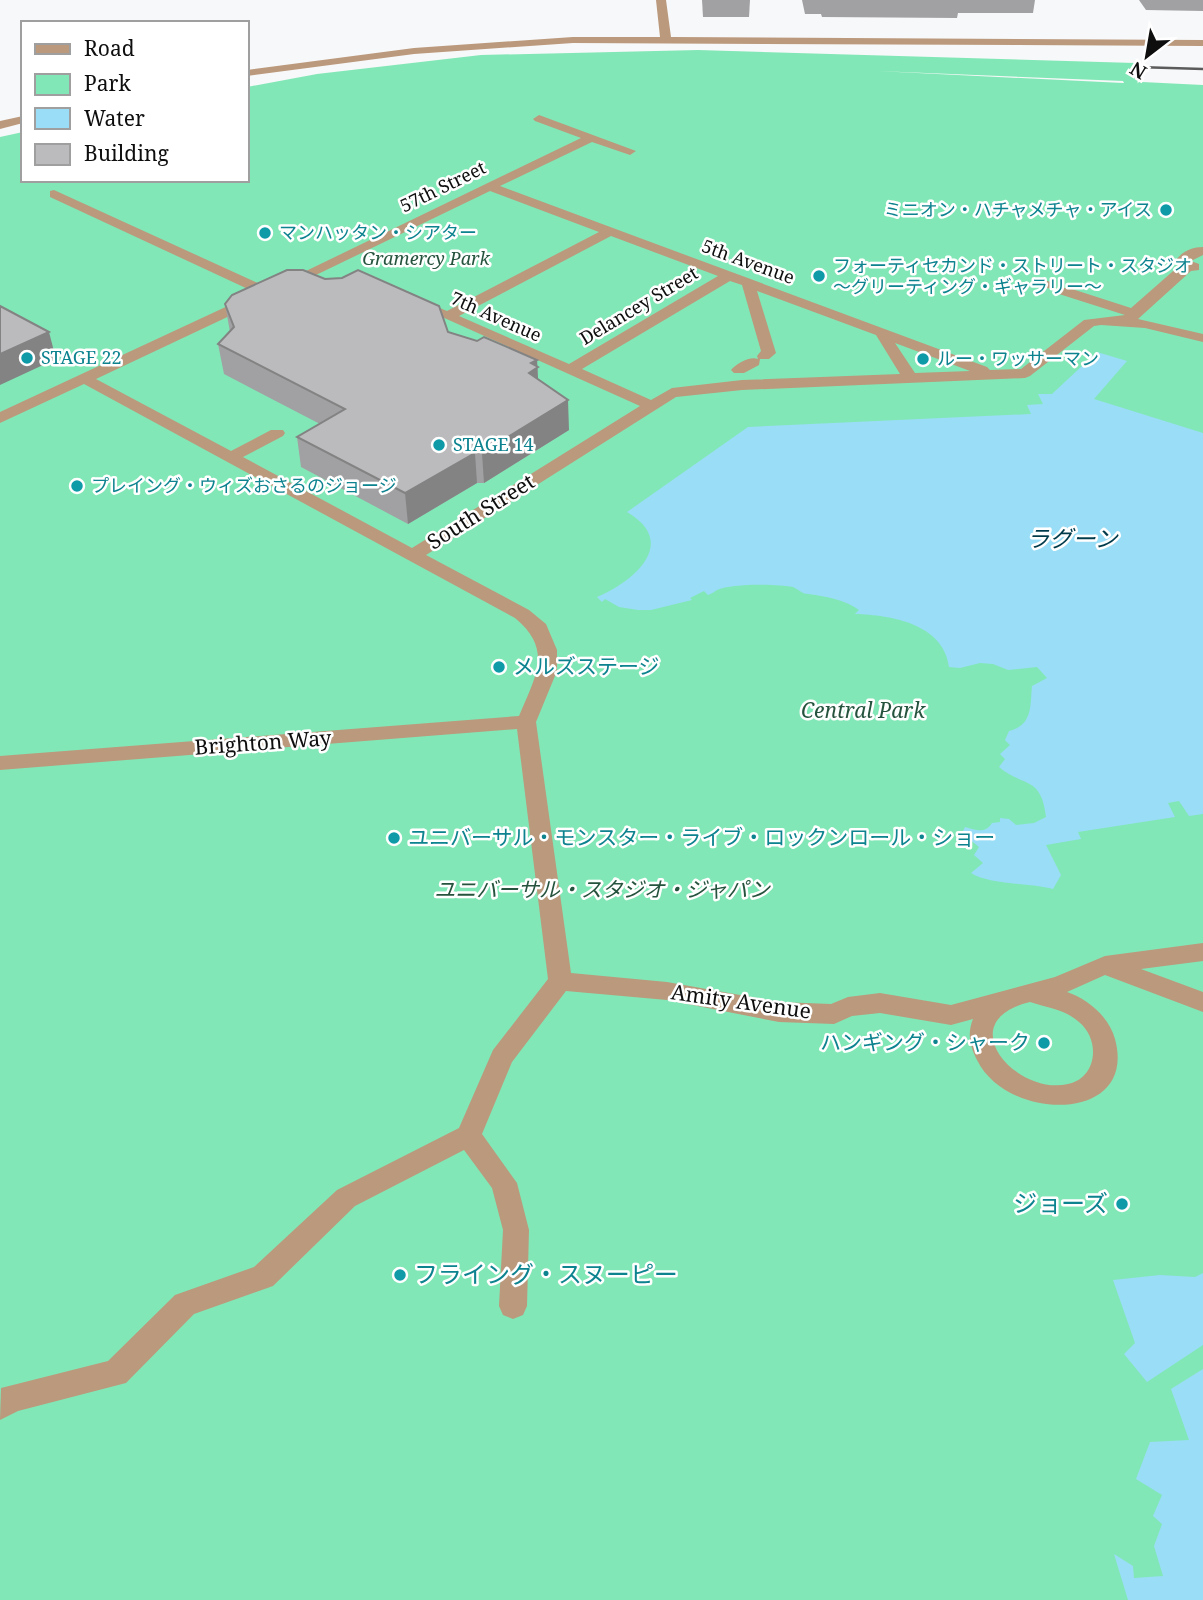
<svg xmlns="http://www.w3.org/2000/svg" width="1203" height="1600" font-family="'Noto Serif','Noto Sans JP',serif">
	<rect width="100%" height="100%" fill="#f7f8f9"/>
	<path fill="#82e7b6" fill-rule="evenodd" d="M 698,50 L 1135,63 L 1142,82 L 1203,85 L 1203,1600 L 0,1600 L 0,137 L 23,132 L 23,180 L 247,180 L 247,87 L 317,74 L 481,55 ZM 877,71 L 1123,81 L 1124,83 L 1123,83 Z"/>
	<g fill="#9addf7">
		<path d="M 1097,352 L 1127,361 L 1094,399 L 1203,433 L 1203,814 L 1189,816 L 1179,801 L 1168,803 L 1175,817 L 1078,832 L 1081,839 L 1046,845 L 1061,875 L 1053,889 C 1030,883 990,885 971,873 L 983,863 L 974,855 L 979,847 L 962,833 L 965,827 C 976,830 985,834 992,823 L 1000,822 L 1000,818 L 1009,819 L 1016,825 L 1034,823 L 1046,817 C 1041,775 1024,788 999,767 L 1005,759 L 1000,754 L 1010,745 L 1005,740 L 1009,731 C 1033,725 1030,706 1032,686 L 1047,678 L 1037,667 L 1008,670 L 993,664 L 980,663 L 960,668 L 949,667 C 944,624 891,615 855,614 L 859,610 C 846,600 824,596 808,594 C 802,594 798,589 793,587 C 778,584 732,583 717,590 C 714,592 711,594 708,595 L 704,591 L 690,598 L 692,600 L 651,610 L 638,610 L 619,607 L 605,599 L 602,602 L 597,597 C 633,582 680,543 627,512 L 748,427 L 1031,414 L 1027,405 L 1043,404 L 1038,394 L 1052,394 Z"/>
		<path d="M 1203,1273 L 1203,1345 L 1147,1382 L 1124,1354 L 1135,1343 L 1113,1280 L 1160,1275 L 1195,1277 Z"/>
		<path d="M 1203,1369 L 1203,1600 L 1128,1600 L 1114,1554 L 1133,1566 L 1134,1578 L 1163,1576 L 1154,1546 L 1162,1524 L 1153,1516 L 1162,1495 L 1136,1479 L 1150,1442 L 1189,1440 L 1171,1389 Z"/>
	</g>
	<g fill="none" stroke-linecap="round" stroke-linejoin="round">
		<g fill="#bb997c" fill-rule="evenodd">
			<path d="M 656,0 L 666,0 L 671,37 L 1203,40 L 1203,46 L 573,43 L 414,54 L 247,76 L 247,70 L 414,48 L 573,37 L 660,37 Z"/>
			<path d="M 539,115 L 636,151 L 630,155 L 592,142 L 500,186 L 987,367 L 990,370 L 1021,369 L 1084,320 L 1125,315 L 1059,294 L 1059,288 L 1069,288 L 1131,308 L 1180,265 L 1176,260 C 1183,251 1192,247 1203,247 L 1203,255 L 1191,261 L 1199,264 L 1199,270 L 1191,271 L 1138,319 L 1203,334 L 1203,342 L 1145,328 L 1101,325 L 1094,326 L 1030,376 L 1025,378 L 742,390 L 676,397 L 426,555 L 529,610 L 546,624 L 557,650 L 557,671 L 536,722 L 571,973 L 667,982 L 779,1002 L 831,1004 L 848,997 L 880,993 L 951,1005 L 1055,977 L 1105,956 L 1203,943 L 1203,961 L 1141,969 L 1203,992 L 1203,1012 L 1105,975 L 1067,992 C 1088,999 1109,1017 1115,1039 C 1138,1124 1007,1122 977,1060 C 970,1046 967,1034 973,1019 L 951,1025 L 880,1013 L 852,1016 L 834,1024 L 779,1022 L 667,1000 L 566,991 L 512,1062 L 482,1134 L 517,1183 L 529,1230 L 527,1306 L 523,1315 L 513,1319 L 503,1315 L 499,1306 L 503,1230 L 492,1188 L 464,1150 L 355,1206 L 273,1286 L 194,1314 L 126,1383 L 18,1411 L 0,1420 L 1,1388 L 108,1361 L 175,1295 L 254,1267 L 337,1190 L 459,1128 L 493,1050 L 548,979 L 517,729 L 0,770 L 0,756 L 519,716 C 535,677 554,650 515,618 L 84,384 L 0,423 L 0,412 L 247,297 L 257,297 L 257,303 L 96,379 L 231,451 L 271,430 L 283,430 L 285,433 L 283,436 L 243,457 L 412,548 L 640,406 L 411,303 L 418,299 L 447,311 L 599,232 L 490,191 L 289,288 L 279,288 L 277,285 L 581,138 L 535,121 L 533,119 ZM 611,236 L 718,276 L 569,364 L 459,316 ZM 730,281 L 742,285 L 761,351 L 757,356 L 758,359 C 750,356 737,363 731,370 L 734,373 L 744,373 L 759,365 L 760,359 L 769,359 L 776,353 L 757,291 L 876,335 L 900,374 L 742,380 L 672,388 L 651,400 L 582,369 ZM 895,343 L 970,371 L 915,373 ZM 1030,1002 C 1048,1008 1064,1009 1079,1022 C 1101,1040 1097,1078 1068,1084 C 1016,1096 950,1021 1030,1002 Z"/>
			<path d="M 23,116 L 23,123 L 0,129 L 0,121 Z"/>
			<path d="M 54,190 L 273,290 L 275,293 L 273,296 L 263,296 L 50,197 L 50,191 Z"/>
			<path d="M 1044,280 L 1054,283 L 1054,289 L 1039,287 L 1039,281 Z"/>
		</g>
		<path stroke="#5b5b5c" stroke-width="2.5" d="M 1137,67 L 1203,69"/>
	</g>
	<g fill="#a1a1a3">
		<path d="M 702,0 L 750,0 L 749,17 L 703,17 Z"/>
		<path d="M 802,0 L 1035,0 L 1033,13 L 958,13 L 957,18 L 822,17 L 821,14 L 805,14 Z"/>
		<path d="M 1139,0 L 1203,0 L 1203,11 L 1146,10 Z"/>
		<path d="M 225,304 L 448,332 L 537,360 L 538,380 L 569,430 L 484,483 L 477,483 L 408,524 L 301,467 L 297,437 L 320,424 L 224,374 L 218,344 L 230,332 Z"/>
	</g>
	<g fill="#838384">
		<path d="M 49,332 L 56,359 L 0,385 L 0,354 Z"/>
		<path d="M 537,360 L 539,397 L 529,373 L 531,363 Z"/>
		<path d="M 568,400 L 569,430 L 484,483 L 482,453 Z"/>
		<path d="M 475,453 L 477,483 L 408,524 L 405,493 Z"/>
	</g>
	<g fill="#bbbbbd" stroke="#838384" stroke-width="2">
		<path d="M 287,270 L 303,270 L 325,279 L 342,278 L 358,270 L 439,306 L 448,332 L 477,341 L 484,337 L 537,360 L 531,363 L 538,367 L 529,373 L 568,400 L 482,453 L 475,453 L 405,493 L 297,437 L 345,409 L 218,344 L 234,327 L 225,304 L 232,295 Z"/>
		<path d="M 0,306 L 49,332 L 0,354 Z"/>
	</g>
	<g fill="#0f9aa8" stroke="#fff" stroke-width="2.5">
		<circle cx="1166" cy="210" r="7"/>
		<circle cx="265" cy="233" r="7"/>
		<circle cx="819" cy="276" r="7"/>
		<circle cx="27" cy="358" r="7"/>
		<circle cx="923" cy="359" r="7"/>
		<circle cx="439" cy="445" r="7"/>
		<circle cx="77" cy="486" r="7"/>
		<circle cx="499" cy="667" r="7"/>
		<circle cx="394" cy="838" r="7"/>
		<circle cx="1044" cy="1043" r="7"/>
		<circle cx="1122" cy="1204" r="7"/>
		<circle cx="400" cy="1275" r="7"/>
	</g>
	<g text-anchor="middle" stroke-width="5" stroke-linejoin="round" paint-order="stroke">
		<g font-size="18" fill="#0e0e0f" stroke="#fff">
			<text transform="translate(443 187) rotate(-26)" y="6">57th Street</text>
			<text transform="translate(748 262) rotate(20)" y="6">5th Avenue</text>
			<text transform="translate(639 306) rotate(-31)" y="6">Delancey Street</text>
			<text transform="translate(496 317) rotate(24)" y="6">7th Avenue</text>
		</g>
		<g font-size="18" fill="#0d838f" stroke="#fff" text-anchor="start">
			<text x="1152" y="216" text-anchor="end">ミニオン・ハチャメチャ・アイス</text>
			<text x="279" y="239">マンハッタン・シアター</text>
			<text x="833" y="272">フォーティセカンド・ストリート・スタジオ<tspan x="833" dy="21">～グリーティング・ギャラリー～</tspan></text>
			<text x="41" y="364">STAGE 22</text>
			<text x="937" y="365">ルー・ワッサーマン</text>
			<text x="453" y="451">STAGE 14</text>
			<text x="91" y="492">プレイング・ウィズおさるのジョージ</text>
		</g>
		<g font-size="18" font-style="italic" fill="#25533d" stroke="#fff">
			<text x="426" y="265">Gramercy Park</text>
		</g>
		<g font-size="21" fill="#0e0e0f" stroke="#fff">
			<text transform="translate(481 512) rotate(-32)" y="7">South Street</text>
			<text transform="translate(263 743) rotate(-4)" y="7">Brighton Way</text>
			<text transform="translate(741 1002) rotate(8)" y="7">Amity Avenue</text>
		</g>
		<g font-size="21" fill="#0d838f" stroke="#fff" text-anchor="start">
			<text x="513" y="674">メルズステージ</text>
			<text x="408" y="845">ユニバーサル・モンスター・ライブ・ロックンロール・ショー</text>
			<text x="1030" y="1050" text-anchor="end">ハンギング・シャーク</text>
		</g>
		<g font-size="21" font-style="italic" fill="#25533d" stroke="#fff">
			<text x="863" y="718">Central Park</text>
			<text x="602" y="897">ユニバーサル・スタジオ・ジャパン</text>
		</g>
		<g font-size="23" font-style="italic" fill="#003b4c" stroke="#fff">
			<text x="1072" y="547">ラグーン</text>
		</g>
		<g font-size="24" fill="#0d838f" stroke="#fff" text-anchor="end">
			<text x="1108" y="1212">ジョーズ</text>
			<text x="414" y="1283" text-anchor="start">フライング・スヌーピー</text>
		</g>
	</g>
	<rect x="21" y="21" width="228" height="161" fill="#ffffff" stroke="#9f9f9f" stroke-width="2"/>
	<rect x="35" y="44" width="35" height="10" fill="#bb997c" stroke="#9f9f9f" stroke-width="2"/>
	<text x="84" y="56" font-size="21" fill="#0e0e0f">Road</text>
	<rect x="35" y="74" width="35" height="21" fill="#82e7b6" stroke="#9f9f9f" stroke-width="2"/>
	<text x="84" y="91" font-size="21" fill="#0e0e0f">Park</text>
	<rect x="35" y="108" width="35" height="21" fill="#9addf7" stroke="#9f9f9f" stroke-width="2"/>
	<text x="84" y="126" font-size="21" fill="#0e0e0f">Water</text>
	<rect x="35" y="144" width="35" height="21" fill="#bbbbbd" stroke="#9f9f9f" stroke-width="2"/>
	<text x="84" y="161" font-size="21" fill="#0e0e0f">Building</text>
	<g transform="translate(1147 56) rotate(211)" stroke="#ffffff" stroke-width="5" paint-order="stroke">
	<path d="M0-5L12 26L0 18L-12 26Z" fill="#0e0e0f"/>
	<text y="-10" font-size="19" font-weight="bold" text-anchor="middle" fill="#0e0e0f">N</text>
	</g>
</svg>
